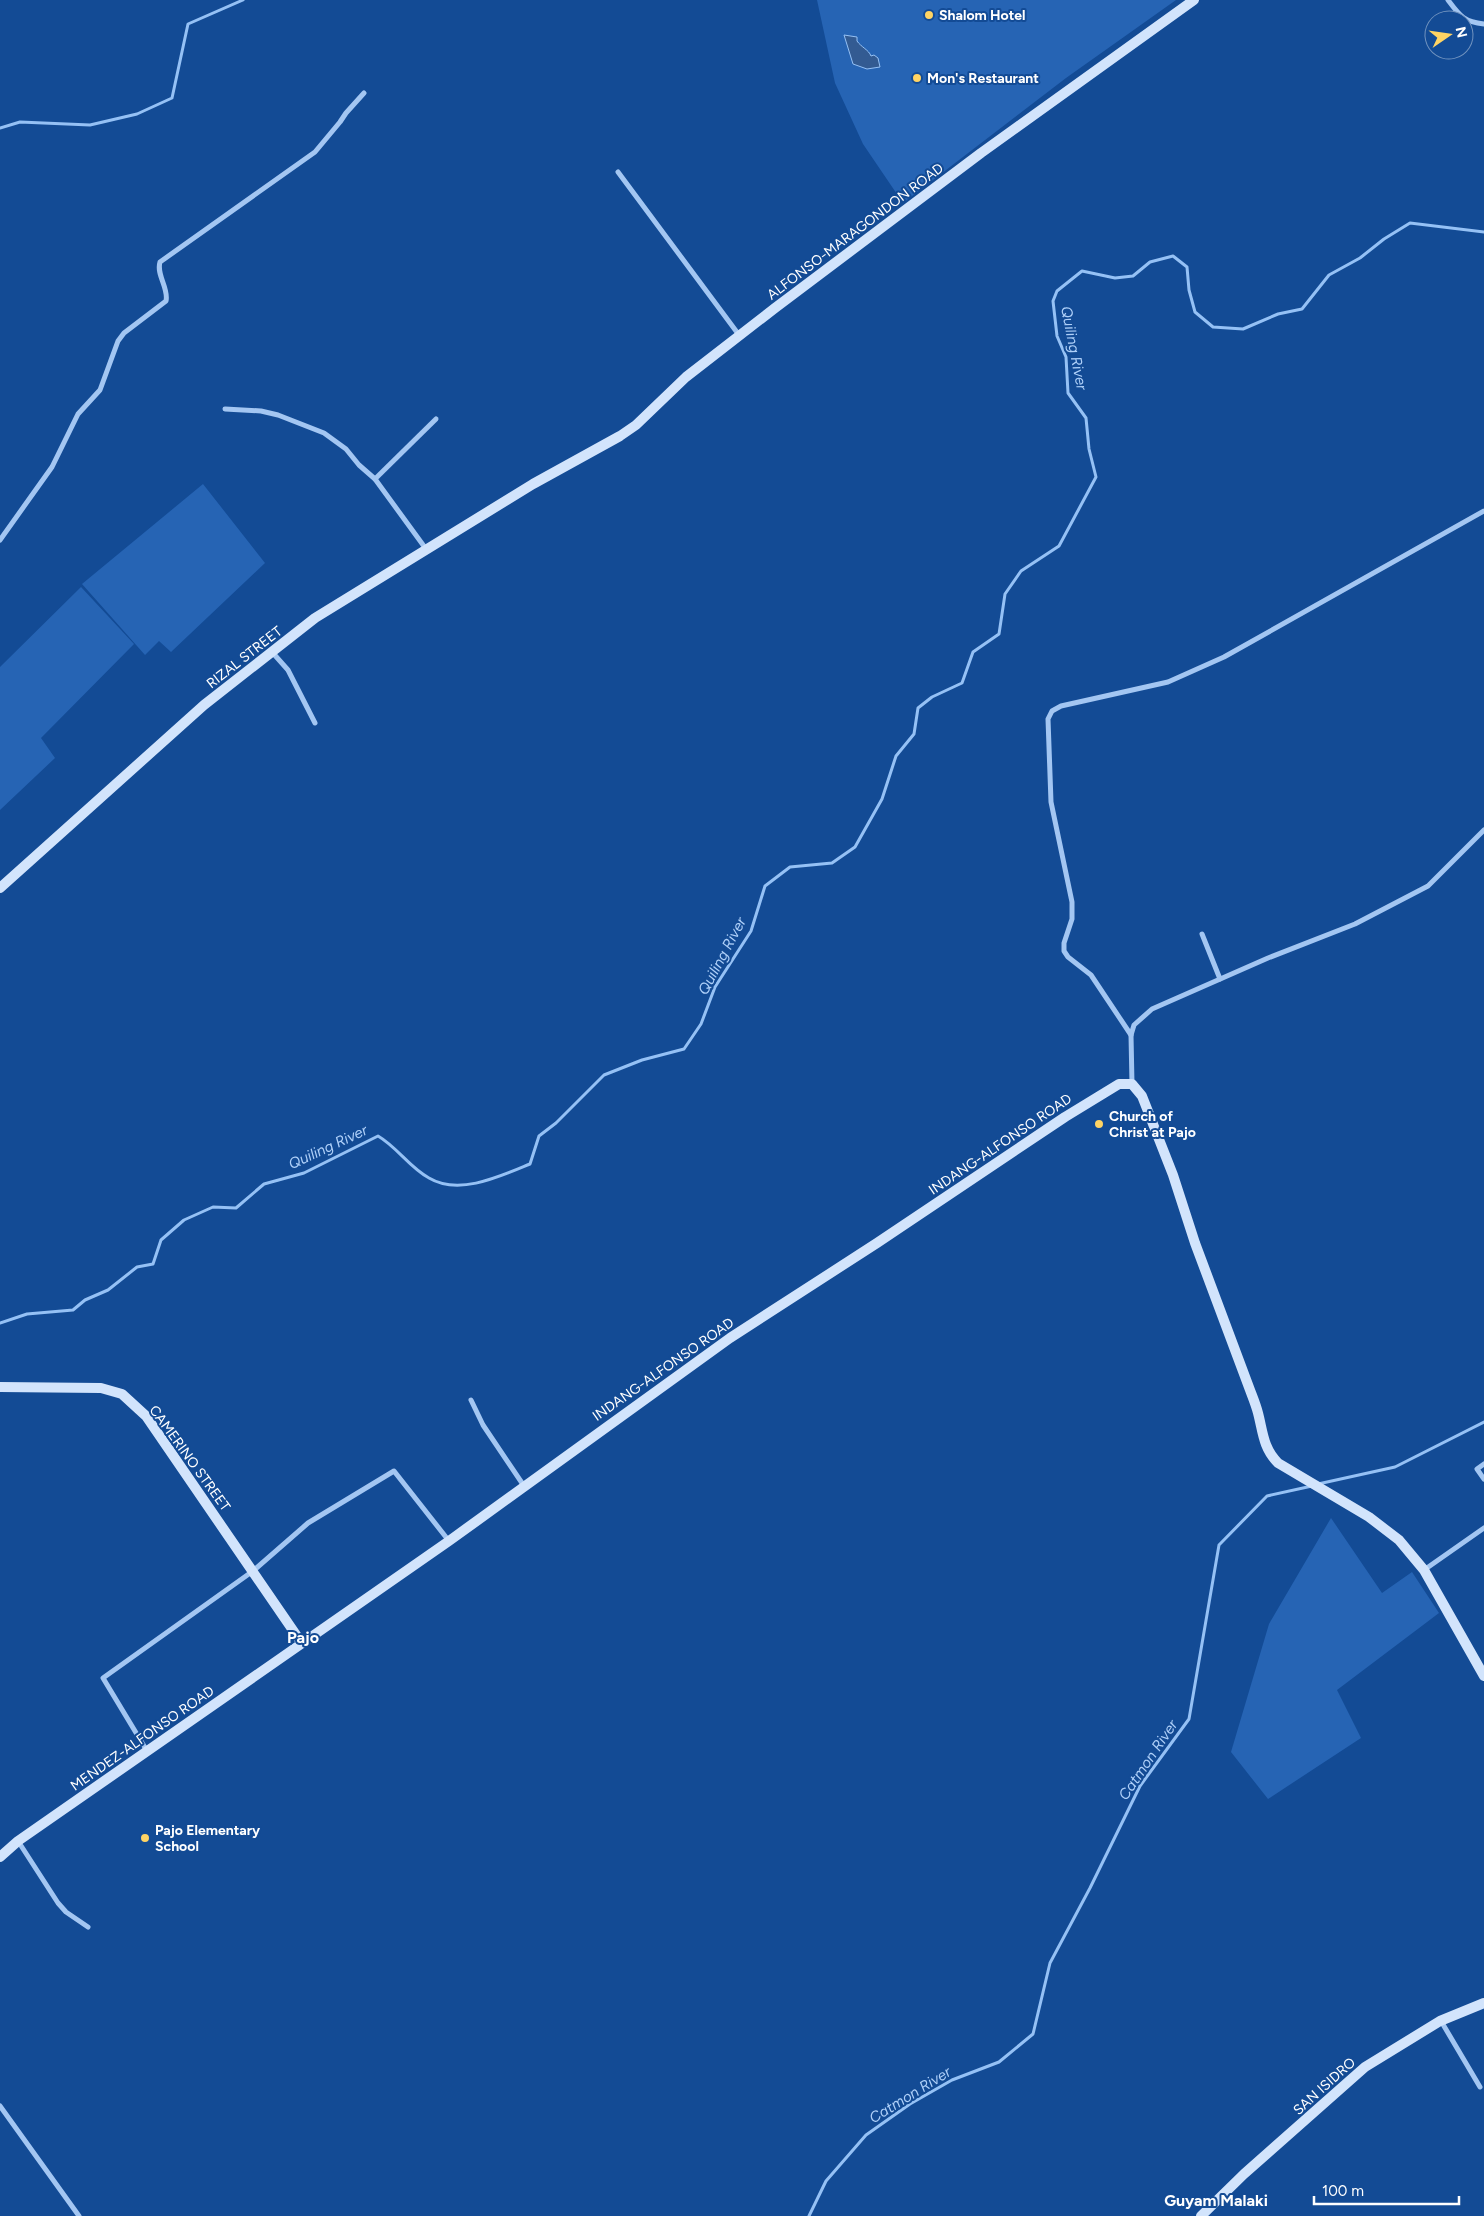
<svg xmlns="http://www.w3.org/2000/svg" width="1484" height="2216" font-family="Figtree,sans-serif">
	<rect width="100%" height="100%" fill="#134b95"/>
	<g fill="#2664b4">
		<path d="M 817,0 L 1176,0 L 1066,78 L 903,203 L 863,144 L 835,83 Z"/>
		<path d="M 203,484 L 265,563 L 171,652 L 159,641 L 145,655 L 82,584 Z"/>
		<path d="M 81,587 L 134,644 L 41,738 L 55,758 L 0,810 L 0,667 Z"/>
		<path d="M 1331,1518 L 1382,1593 L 1412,1572 L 1439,1613 L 1337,1690 L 1361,1738 L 1268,1799 L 1231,1752 L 1269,1624 Z"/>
	</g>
	<path fill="#335b92" stroke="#95c1f5" d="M 844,35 L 857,37 L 857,41 C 861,47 869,50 871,56 L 874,55 L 878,58 L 880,67 L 867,69 L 853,64 Z"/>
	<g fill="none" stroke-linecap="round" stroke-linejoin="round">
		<g stroke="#95c1f5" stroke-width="3">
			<path d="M 0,128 L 20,122 L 90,125 L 137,114 L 172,98 L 188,24 L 243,0"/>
			<path d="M 0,1323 L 27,1314 L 73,1310 L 85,1300 L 108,1290 L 137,1267 L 153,1264 L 161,1240 L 184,1220 L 213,1207 L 236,1208 L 264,1184 L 304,1173 L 378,1136 C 397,1147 410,1168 429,1178 C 459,1196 501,1176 530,1164 L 539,1136 L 556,1123 L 604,1075 L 642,1060 L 684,1049 L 701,1024 L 715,987 L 751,931 L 765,886 L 790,867 L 832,863 L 855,847 L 882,799 L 896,756 L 914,734 L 918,708 L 932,697 L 962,683 L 973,652 L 999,634 L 1005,594 L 1021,571 L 1059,546 L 1096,477 L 1089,449 L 1086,418 L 1068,393 L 1066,357 L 1057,336 L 1053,301 L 1057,291 L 1082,271 L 1115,278 L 1133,276 L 1150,262 L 1173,256 L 1187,267 L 1189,290 L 1195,312 L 1213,327 L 1243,329 L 1278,314 L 1302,309 L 1329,275 L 1360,258 L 1384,239 L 1410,223 L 1484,232"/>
			<path d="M 1318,1484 L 1395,1467 L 1484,1422"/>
			<path d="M 809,2216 L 826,2181 L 866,2135 L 910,2104 L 952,2080 L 999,2062 L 1033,2034 L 1050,1963 L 1090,1888 L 1140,1786 L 1189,1719 L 1219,1545 L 1267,1496 L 1312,1486"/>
		</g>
		<g stroke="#a3c6f2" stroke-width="5">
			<path d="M 1448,0 C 1460,16 1464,22 1484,24"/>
			<path d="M 618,172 L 739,335"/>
			<path d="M 225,409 L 261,411 L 278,415 L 324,433 L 346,449 L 359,465 L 375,479 L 426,549"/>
			<path d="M 375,479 L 436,419"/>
			<path d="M 0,540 L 52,467 L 78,414 L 100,390 L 118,341 L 124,333 L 166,301 C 169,288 156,275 160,262 L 315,152 L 340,122 L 346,113 L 364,93"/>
			<path d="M 272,652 L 288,670 L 315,723"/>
			<path d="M 1202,934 L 1220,979"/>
			<path d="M 1131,1035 L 1091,975 L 1068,957 L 1064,951 L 1064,943 L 1072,919 L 1072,902 L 1051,802 L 1048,719 L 1052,711 L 1061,706 L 1168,682 L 1224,657 L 1484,511"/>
			<path d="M 1132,1084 L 1131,1035 L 1134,1025 L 1152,1009 L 1268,958 L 1355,924 L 1428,886 L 1484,830"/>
			<path d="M 471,1400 L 483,1425 L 524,1486"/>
			<path d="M 1484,1464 L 1477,1469 L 1484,1479"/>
			<path d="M 1424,1570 L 1484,1528"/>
			<path d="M 147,1751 L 103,1678 L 253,1571 L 308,1523 L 394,1471 L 449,1541"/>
			<path d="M 18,1841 L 58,1903 L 66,1912 L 88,1927"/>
			<path d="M 1441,2021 L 1480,2087"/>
			<path d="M 0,2106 L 79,2216"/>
		</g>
		<g stroke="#d2e4fc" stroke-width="10">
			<path d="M 0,888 L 204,705 L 315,618 L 533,484 L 620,436 L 636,425 L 686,377 L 775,308 L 981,153 L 1194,0"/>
			<path d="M 0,1387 L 101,1388 L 122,1394 L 146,1416 L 301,1642"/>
			<path d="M 0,1857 L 18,1841 L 449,1541 L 730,1338 L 877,1243 L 1065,1117 L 1119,1084 L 1132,1084 L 1142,1096 L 1173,1175 L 1195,1243 L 1250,1390 C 1253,1398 1256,1405 1258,1413 C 1263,1432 1263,1448 1278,1463 L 1369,1517 L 1399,1540 L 1424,1570 L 1484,1676"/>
			<path d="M 1201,2216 L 1244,2174 L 1365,2067 L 1440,2021 L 1484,2003"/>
		</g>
	</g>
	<g fill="#ffd464" stroke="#134b95" stroke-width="2">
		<circle cx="929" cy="15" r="5"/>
		<circle cx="917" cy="78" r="5"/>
		<circle cx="1099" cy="1124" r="5"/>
		<circle cx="145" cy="1838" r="5"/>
	</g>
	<g text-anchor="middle" stroke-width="4" stroke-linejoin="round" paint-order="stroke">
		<g font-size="14" font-weight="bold" fill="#fff" stroke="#134b95" text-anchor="start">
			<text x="939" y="20">Shalom Hotel</text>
			<text x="927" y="83">Mon's Restaurant</text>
			<text x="1109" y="1121">Church of<tspan x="1109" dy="16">Christ at Pajo</tspan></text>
			<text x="155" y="1835">Pajo Elementary<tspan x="155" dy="16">School</tspan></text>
		</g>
		<g font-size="14" fill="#fff" stroke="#134b95">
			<text transform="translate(855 231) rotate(-37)" y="5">ALFONSO-MARAGONDON ROAD</text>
			<text transform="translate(244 657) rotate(-38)" y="5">RIZAL STREET</text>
			<text transform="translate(1000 1144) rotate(-34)" y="5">INDANG-ALFONSO ROAD</text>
			<text transform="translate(663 1369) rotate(-35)" y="5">INDANG-ALFONSO ROAD</text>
			<text transform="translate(190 1458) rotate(54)" y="5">CAMERINO STREET</text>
			<text transform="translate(142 1738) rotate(-35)" y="5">MENDEZ-ALFONSO ROAD</text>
			<text transform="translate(1324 2086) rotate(-42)" y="5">SAN ISIDRO</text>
		</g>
		<g font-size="15" font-style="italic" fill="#afd0f9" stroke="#134b95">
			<text transform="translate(1074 348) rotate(79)" y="5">Quiling River</text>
			<text transform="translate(722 956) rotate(-62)" y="5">Quiling River</text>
			<text transform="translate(328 1147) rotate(-25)" y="5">Quiling River</text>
			<text transform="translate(1148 1760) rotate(-56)" y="5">Catmon River</text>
			<text transform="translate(910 2095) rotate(-32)" y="5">Catmon River</text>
		</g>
		<g font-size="16" font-weight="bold" fill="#fff" stroke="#134b95">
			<text x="303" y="1643">Pajo</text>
			<text x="1216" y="2206">Guyam Malaki</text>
		</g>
	</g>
	<g transform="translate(1449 35) rotate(77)"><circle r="24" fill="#134b95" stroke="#7193bf"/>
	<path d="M0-4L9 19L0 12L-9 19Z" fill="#ffd464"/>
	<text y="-8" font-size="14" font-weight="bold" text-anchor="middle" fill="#ffffff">N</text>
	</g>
	<path d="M1314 2196v8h145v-8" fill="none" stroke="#ffffff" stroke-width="2.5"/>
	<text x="1322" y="2196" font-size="15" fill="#ffffff" stroke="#134b95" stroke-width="4" paint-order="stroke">100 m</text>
</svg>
